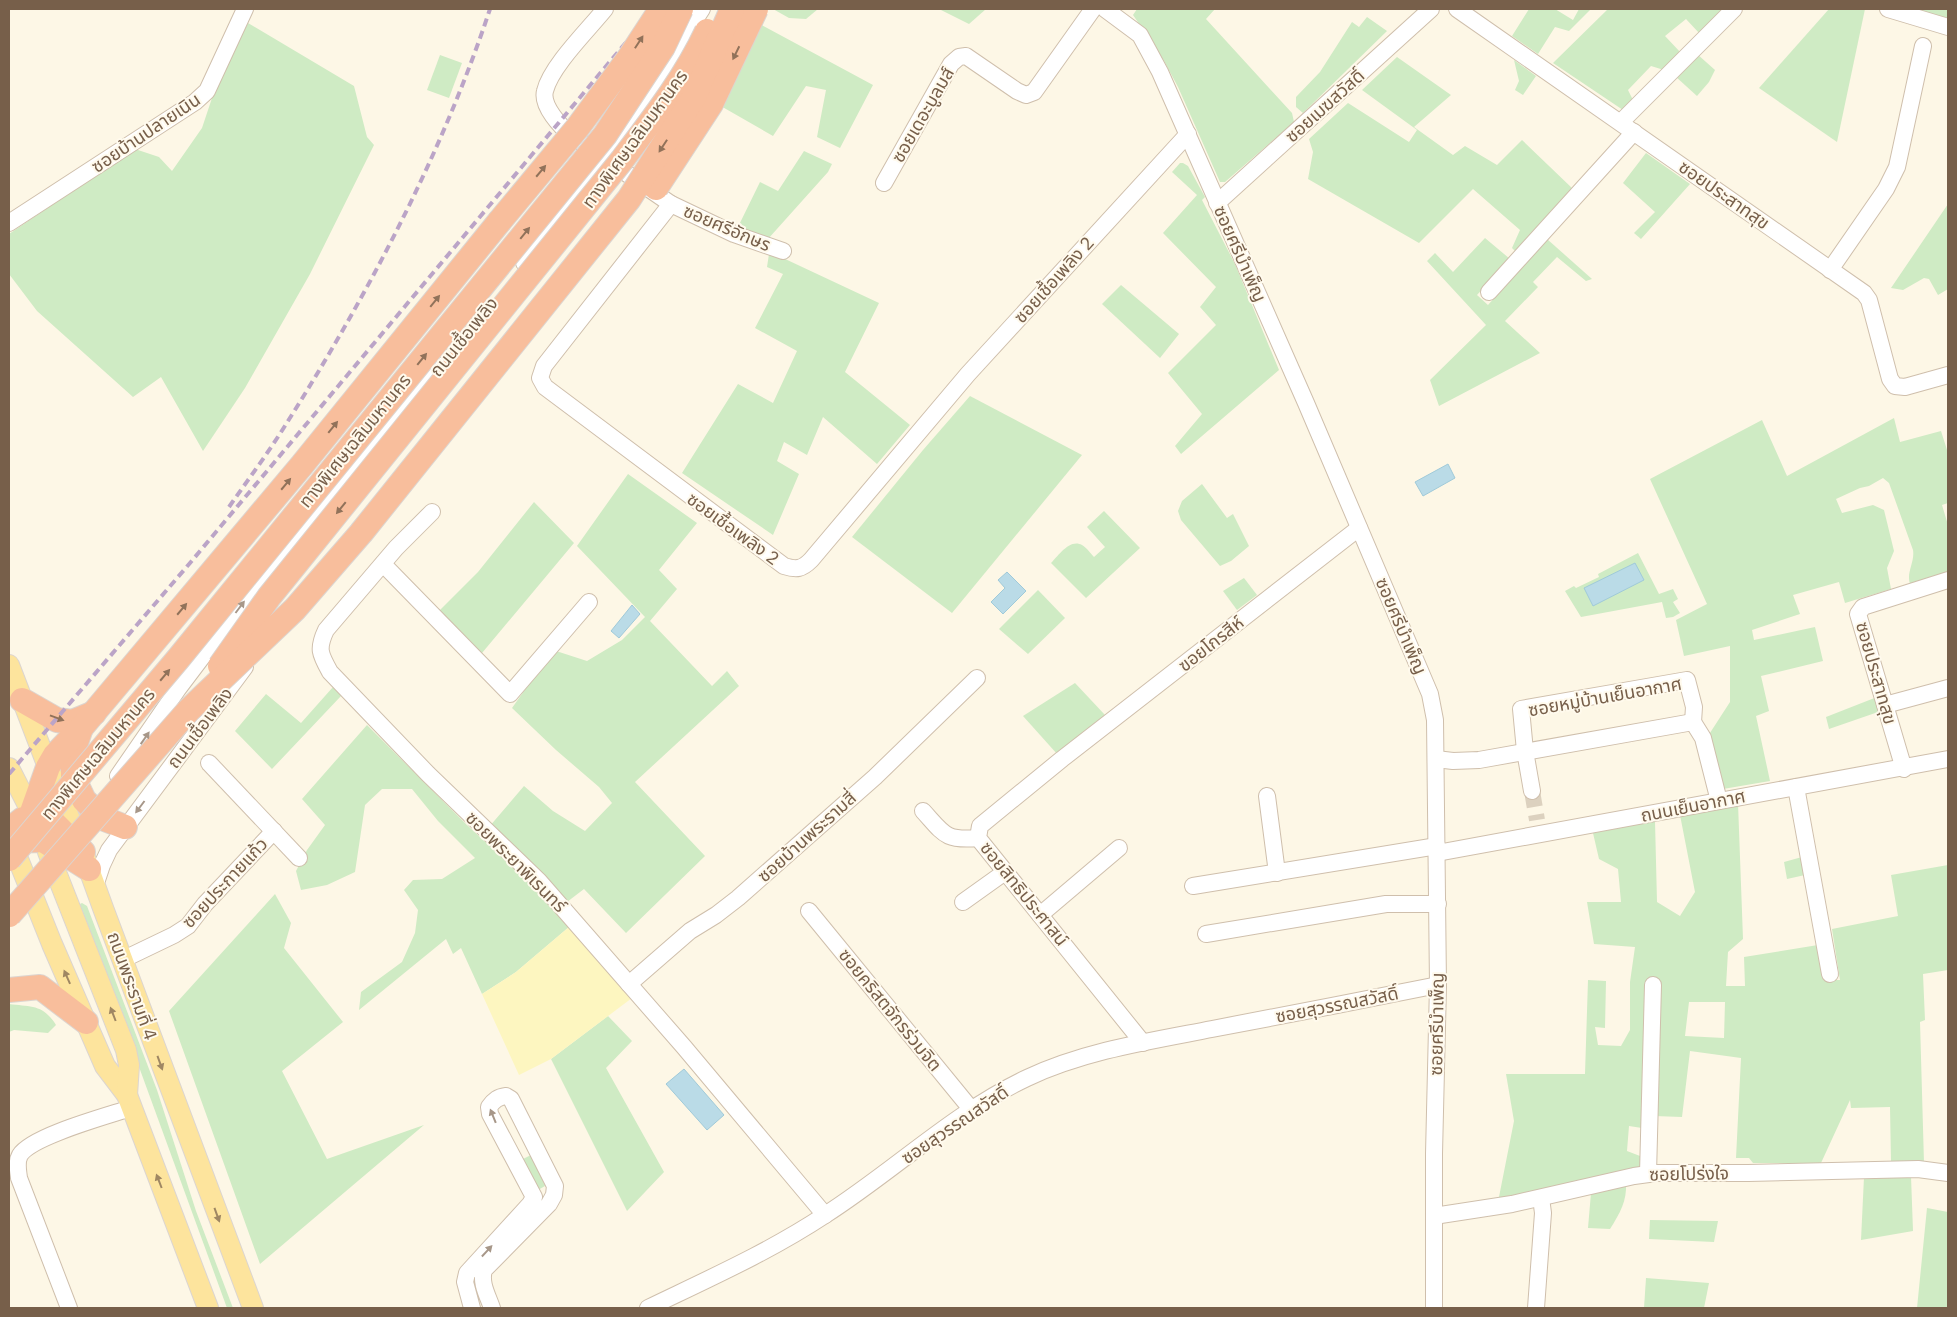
<svg xmlns="http://www.w3.org/2000/svg" width="1957" height="1317" font-family="'IBM Plex Sans','Noto Sans Thai',sans-serif">
	<rect width="100%" height="100%" fill="#fdf7e6"/>
	<g fill="#cfebc4" fill-rule="evenodd">
		<path d="M 773,9 L 818,9 L 806,19 L 789,18 Z"/>
		<path d="M 939,9 L 986,9 L 969,24 Z"/>
		<path d="M 1137,9 L 1215,9 L 1206,19 L 1292,113 L 1294,122 L 1225,182 L 1220,182 L 1178,87 L 1163,59 L 1133,15 Z"/>
		<path d="M 1529,9 L 1555,9 L 1573,20 L 1579,9 L 1591,9 L 1569,31 L 1555,27 L 1538,54 L 1512,36 Z"/>
		<path d="M 1608,9 L 1726,9 L 1700,34 L 1686,19 L 1665,36 L 1681,53 L 1664,70 L 1651,66 L 1628,90 L 1633,100 L 1623,110 L 1553,63 Z"/>
		<path d="M 1829,9 L 1865,9 L 1837,142 L 1759,88 Z"/>
		<path d="M 1905,9 L 1948,9 L 1948,22 Z"/>
		<path d="M 1367,17 L 1387,31 L 1303,113 L 1296,107 L 1296,97 L 1320,72 L 1352,22 L 1359,27 Z"/>
		<path d="M 248,23 L 354,86 L 367,137 L 374,145 L 310,274 L 245,388 L 203,451 L 161,377 L 133,397 L 37,311 L 9,274 L 9,234 L 135,149 L 159,157 L 172,171 L 202,128 L 213,95 Z"/>
		<path d="M 758,23 L 873,85 L 840,148 L 817,137 L 826,90 L 806,86 L 773,136 L 719,105 Z"/>
		<path d="M 1697,54 L 1715,70 L 1709,82 L 1697,96 L 1675,76 Z"/>
		<path d="M 440,55 L 462,63 L 449,98 L 427,90 Z"/>
		<path d="M 1397,57 L 1451,95 L 1414,127 L 1453,155 L 1465,146 L 1497,165 L 1522,140 L 1573,189 L 1516,252 L 1512,248 L 1520,230 L 1473,189 L 1419,243 L 1308,179 L 1313,152 L 1309,139 L 1348,103 L 1409,142 L 1417,130 L 1362,90 Z"/>
		<path d="M 1514,60 L 1536,76 L 1523,95 L 1515,90 L 1519,81 Z"/>
		<path d="M 804,151 L 832,164 L 828,172 L 768,239 L 737,229 L 760,182 L 778,191 Z"/>
		<path d="M 1646,153 L 1690,184 L 1641,239 L 1634,233 L 1655,212 L 1623,183 Z"/>
		<path d="M 1180,163 L 1183,163 L 1188,166 L 1205,197 L 1202,200 L 1235,264 L 1279,370 L 1181,454 L 1175,446 L 1202,414 L 1168,373 L 1216,325 L 1200,307 L 1216,287 L 1163,233 L 1197,195 L 1172,172 Z"/>
		<path d="M 1948,204 L 1948,289 L 1938,295 L 1929,279 L 1924,278 L 1903,290 L 1891,288 Z"/>
		<path d="M 1485,238 L 1510,259 L 1477,295 L 1488,305 L 1547,239 L 1592,279 L 1586,281 L 1557,257 L 1533,282 L 1538,287 L 1505,321 L 1540,353 L 1439,406 L 1430,380 L 1486,325 L 1427,261 L 1435,253 L 1453,272 Z"/>
		<path d="M 769,254 L 783,258 L 879,303 L 845,372 L 910,425 L 877,464 L 823,417 L 807,455 L 784,442 L 777,461 L 799,474 L 773,535 L 682,473 L 738,384 L 773,403 L 797,351 L 755,328 L 783,274 L 767,267 Z"/>
		<path d="M 1121,285 L 1179,334 L 1160,358 L 1102,304 Z"/>
		<path d="M 970,396 L 1082,455 L 952,613 L 852,537 L 923,450 Z"/>
		<path d="M 1894,418 L 1900,442 L 1941,431 L 1948,453 L 1948,503 L 1942,505 L 1948,525 L 1948,573 L 1910,584 C 1906,572 1915,562 1913,550 L 1889,483 L 1883,478 L 1869,486 L 1860,488 L 1836,499 L 1842,513 L 1873,505 L 1884,510 L 1894,551 L 1887,568 L 1891,589 L 1845,603 L 1839,582 L 1793,595 L 1800,614 L 1752,630 L 1754,640 L 1815,627 L 1823,661 L 1761,676 L 1769,711 L 1756,716 L 1770,781 L 1723,789 L 1708,736 L 1730,702 L 1730,646 L 1684,656 L 1676,620 L 1707,604 L 1650,479 L 1762,420 L 1787,476 Z"/>
		<path d="M 628,474 L 697,523 L 659,570 L 677,589 L 650,621 L 712,686 L 727,671 L 739,686 L 635,782 L 705,856 L 626,933 L 584,889 L 567,902 L 489,827 L 524,786 L 553,811 L 585,831 L 612,803 L 599,787 L 556,750 L 512,708 L 553,650 L 587,661 L 622,640 L 645,617 L 577,546 Z"/>
		<path d="M 1202,484 L 1227,518 L 1233,514 L 1249,546 L 1231,561 L 1220,566 L 1181,520 L 1178,511 L 1182,501 Z"/>
		<path d="M 534,502 L 574,543 L 482,653 L 439,611 L 478,572 Z"/>
		<path d="M 1104,511 L 1140,548 L 1086,598 L 1051,563 C 1058,556 1070,538 1082,545 C 1087,548 1091,554 1094,557 L 1105,547 L 1087,527 Z"/>
		<path d="M 1638,553 L 1659,594 L 1673,589 L 1678,599 L 1673,602 L 1680,613 L 1673,617 L 1666,618 L 1662,602 L 1581,617 L 1565,591 L 1574,586 L 1576,588 L 1599,577 L 1598,574 Z"/>
		<path d="M 1244,578 L 1257,595 L 1237,610 L 1223,591 Z"/>
		<path d="M 1038,590 L 1065,618 L 1028,654 L 999,629 Z"/>
		<path d="M 1075,683 L 1105,715 L 1058,755 L 1023,716 Z"/>
		<path d="M 333,687 L 341,696 L 272,769 L 235,731 L 266,694 L 301,723 Z"/>
		<path d="M 1877,697 L 1881,711 L 1829,729 L 1826,717 Z"/>
		<path d="M 367,725 L 467,825 L 526,879 L 569,927 L 516,972 L 482,994 L 461,948 L 453,954 L 446,939 L 359,1010 L 361,992 L 402,962 L 415,933 L 418,910 L 404,890 L 413,880 L 442,879 L 475,858 L 438,821 L 412,789 L 382,789 L 365,805 L 355,872 L 327,885 L 301,890 L 296,871 L 307,850 L 325,825 L 302,799 Z"/>
		<path d="M 1738,803 L 1743,939 L 1728,952 L 1726,986 L 1745,986 L 1744,957 L 1818,945 L 1824,980 L 1840,980 L 1832,929 L 1898,916 L 1891,875 L 1948,865 L 1948,970 L 1923,974 L 1925,1020 L 1920,1022 L 1924,1163 L 1891,1162 L 1890,1107 L 1851,1108 L 1850,1100 L 1821,1163 L 1753,1163 L 1749,1158 L 1736,1158 L 1741,1058 L 1690,1051 L 1682,1117 L 1654,1116 L 1642,1128 L 1629,1126 L 1627,1151 L 1640,1156 L 1640,1171 L 1498,1202 L 1514,1121 L 1506,1074 L 1585,1074 L 1588,980 L 1606,981 L 1605,1028 L 1595,1027 L 1598,1045 L 1621,1046 L 1630,1030 L 1630,982 L 1635,947 L 1594,944 L 1587,902 L 1621,902 L 1618,869 L 1599,859 L 1593,833 L 1655,821 L 1657,902 L 1680,916 L 1695,892 L 1680,815 ZM 1689,1002 L 1725,1002 L 1724,1038 L 1685,1036 Z"/>
		<path d="M 1802,857 L 1805,875 L 1787,879 L 1784,862 Z"/>
		<path d="M 275,894 L 291,923 L 284,948 L 343,1022 L 282,1071 L 327,1159 L 424,1125 L 260,1264 L 169,1011 Z"/>
		<path d="M 82,903 L 87,906 L 157,1090 L 196,1211 L 233,1308 L 227,1308 L 81,908 L 80,904 Z"/>
		<path d="M 9,1004 C 31,1007 43,1004 56,1025 L 48,1033 L 14,1030 L 9,1032 Z"/>
		<path d="M 608,1016 L 632,1041 L 606,1068 L 664,1172 L 627,1211 L 551,1059 Z"/>
		<path d="M 531,1155 L 545,1186 L 538,1190 L 523,1159 Z"/>
		<path d="M 1911,1176 L 1913,1231 L 1861,1240 L 1864,1177 Z"/>
		<path d="M 1626,1183 C 1627,1201 1620,1213 1610,1229 L 1588,1228 L 1591,1193 Z"/>
		<path d="M 1927,1208 L 1948,1212 L 1948,1308 L 1917,1308 Z"/>
		<path d="M 1650,1220 L 1718,1221 L 1714,1242 L 1649,1239 Z"/>
		<path d="M 1646,1278 L 1709,1283 L 1704,1308 L 1644,1308 Z"/>
	</g>
	<path fill="#fdf6c0" d="M 569,927 L 632,998 L 551,1059 L 519,1075 L 482,994 L 516,972 Z"/>
	<g fill="#badbe7" stroke="#a0cad9">
		<path d="M 1448,464 L 1455,478 L 1423,496 L 1415,482 Z"/>
		<path d="M 1635,563 L 1644,580 L 1593,606 L 1584,588 Z"/>
		<path d="M 1007,572 L 1026,591 L 1003,614 L 991,602 L 1005,588 L 998,580 Z"/>
		<path d="M 632,605 L 640,614 L 619,638 L 611,631 Z"/>
		<path d="M 684,1069 L 724,1115 L 707,1130 L 666,1084 Z"/>
	</g>
	<g fill="none" stroke-linecap="round" stroke-linejoin="round">
		<path stroke="#dcd1bf" stroke-width="16" stroke-dasharray="16 8" stroke-linecap="butt" d="M 1532,791 L 1537,820"/>
		<defs>
			<g id="minor">
				<path d="M 605,9 C 589,29 551,66 545,91 C 541,106 561,127 572,136 L 671,204 L 544,366 L 540,378 L 545,387 L 784,566 C 797,570 802,569 811,560 L 968,374 L 1188,134"/>
				<path d="M 1105,9 L 1140,35 L 1160,72 L 1306,403 L 1430,694 L 1435,720 L 1438,985 L 1434,1154 L 1434,1308"/>
				<path d="M 1457,9 L 1864,293 L 1869,300 L 1890,379 L 1895,386 L 1905,387 L 1948,375"/>
				<path d="M 1888,9 L 1948,27"/>
				<path d="M 1621,122 L 1734,9"/>
				<path d="M 884,183 L 951,64 L 959,57 L 966,56 L 1017,91 L 1026,95 L 1034,92 L 1093,9"/>
				<path d="M 1217,203 L 1431,9"/>
				<path d="M 671,204 L 734,234 L 783,251"/>
				<path d="M 9,223 L 195,102 L 207,91 L 245,9"/>
				<path d="M 524,263 L 606,158 L 702,9"/>
				<path d="M 1830,270 L 1886,189 L 1897,167 L 1923,46"/>
				<path d="M 1489,292 L 1634,132"/>
				<path d="M 432,512 L 396,548 L 326,630 C 317,649 320,654 330,672 L 428,774 L 539,881 L 684,1047 L 825,1215"/>
				<path d="M 383,564 L 510,694 L 589,602"/>
				<path d="M 1885,705 L 1948,688"/>
				<path d="M 1436,759 L 1453,761 L 1479,760 L 1693,722 L 1703,738 L 1719,801"/>
				<path d="M 209,763 L 299,858"/>
				<path d="M 1904,769 L 1858,614 L 1863,607 L 1948,580"/>
				<path d="M 118,776 L 178,689 L 277,558 L 441,366"/>
				<path d="M 1796,787 L 1830,974"/>
				<path d="M 1532,791 L 1525,751 L 1521,709 L 1687,680 L 1694,707 L 1693,722"/>
				<path d="M 1267,796 L 1277,873"/>
				<path d="M 923,811 C 944,834 945,841 978,838"/>
				<path d="M 1437,853 L 1948,759"/>
				<path d="M 95,886 L 102,865 L 109,850 L 245,667"/>
				<path d="M 1193,886 L 1437,846"/>
				<path d="M 963,902 L 1005,872"/>
				<path d="M 809,911 L 971,1109"/>
				<path d="M 1040,915 L 1119,848"/>
				<path d="M 1206,934 L 1386,904 L 1438,904"/>
				<path d="M 122,960 L 174,935 L 188,926 L 205,904 L 274,831"/>
				<path d="M 629,984 L 690,931 L 716,915 L 738,898 L 875,777 L 977,678"/>
				<path d="M 1143,1043 L 978,838 L 980,826 L 1062,759 L 1359,528"/>
				<path d="M 1648,1174 L 1653,985"/>
				<path d="M 1434,1216 L 1512,1204 L 1634,1176 L 1656,1173 L 1748,1173 L 1918,1169 L 1948,1173"/>
				<path d="M 69,1308 L 19,1178 C 18,1169 16,1162 20,1155 C 32,1136 107,1116 131,1108"/>
				<path d="M 472,1308 L 465,1282 L 467,1273 L 530,1204 L 534,1197 L 490,1114 L 489,1107 C 494,1100 498,1097 506,1096 L 511,1099 L 555,1186 L 554,1195 L 549,1204 L 484,1270 C 480,1283 488,1296 492,1308"/>
				<path d="M 648,1308 C 708,1279 769,1252 825,1215 C 894,1171 953,1113 1027,1078 C 1084,1051 1150,1041 1212,1029 C 1287,1015 1363,1000 1438,985"/>
				<path d="M 1536,1308 L 1543,1213 L 1541,1198"/>
			</g>
			<g id="major">
				<path d="M 9,665 L 48,767 L 77,836 L 103,908 L 253,1308"/>
				<path d="M 9,768 L 36,821"/>
				<path d="M 10,839 L 52,944 L 105,1066 L 127,1095 L 208,1308"/>
				<path d="M 48,852 L 126,1050 L 129,1065 L 127,1095"/>
			</g>
			<g id="highway">
				<path d="M 22,700 L 57,720 L 72,722 L 94,713"/>
				<path d="M 81,728 L 73,752 L 73,777 L 84,800 L 102,818 L 125,827"/>
				<path d="M 32,812 L 48,767 L 55,755 L 81,728 L 302,465 L 499,222"/>
				<path d="M 9,830 L 23,819 L 53,822 L 83,852"/>
				<path d="M 9,841 L 43,840 L 89,869"/>
				<path d="M 9,990 L 40,987 L 86,1022"/>
			</g>
		</defs>
		<use href="#minor" stroke="#cfbfac" stroke-width="18"/>
		<use href="#major" stroke="#dcd5d0" stroke-width="22"/>
		<use href="#highway" stroke="#dcd5d0" stroke-width="26"/>
		<use href="#minor" stroke="#fff" stroke-width="16"/>
		<use href="#major" stroke="#fde49d" stroke-width="20"/>
		<use href="#highway" stroke="#f8be9c" stroke-width="24"/>
		<g stroke="#bba4c7" stroke-width="4" stroke-dasharray="8 5" stroke-linecap="butt">
			<path d="M 229,507 C 247,481 266,456 283,429 C 366,298 441,157 490,9"/>
			<path d="M 9,774 L 190,563 L 654,9"/>
		</g>
		<defs>
			<g id="highway-bridge">
				<path d="M 656,188 L 711,104 L 756,9"/>
				<path d="M 499,222 L 578,127 L 629,58 L 661,9"/>
				<path d="M 220,666 L 269,597 L 622,160 C 653,119 685,78 707,31"/>
				<path d="M 9,859 L 178,659 L 605,135 L 663,47 L 681,9"/>
				<path d="M 9,915 L 189,710 L 295,609 L 361,533 L 629,199 L 694,97 L 732,9"/>
			</g>
		</defs>
		<use href="#highway-bridge" stroke="#dcd5d0" stroke-width="26" stroke-linecap="butt"/>
		<use href="#highway-bridge" stroke="#f8be9c" stroke-width="24"/>
	</g>
	<defs><path id="oneway-solid" d="M-6-.8H1V-3.2L6.5 0L1 3.2V.8H-6Z" transform="scale(1.25)"/></defs>
	<g fill="#91725a">
		<use href="#oneway-solid" transform="translate(639 42) rotate(-57)"/>
		<use href="#oneway-solid" transform="translate(736 53) rotate(116)"/>
		<use href="#oneway-solid" transform="translate(663 146) rotate(123)"/>
		<use href="#oneway-solid" transform="translate(541 171) rotate(-50)"/>
		<use href="#oneway-solid" transform="translate(525 233) rotate(-51)"/>
		<use href="#oneway-solid" transform="translate(435 301) rotate(-51)"/>
		<use href="#oneway-solid" transform="translate(422 359) rotate(-51)"/>
		<use href="#oneway-solid" transform="translate(333 427) rotate(-51)"/>
		<use href="#oneway-solid" transform="translate(286 484) rotate(-50)"/>
		<use href="#oneway-solid" transform="translate(341 508) rotate(129)"/>
		<use href="#oneway-solid" transform="translate(182 609) rotate(-50)"/>
		<use href="#oneway-solid" transform="translate(165 675) rotate(-50)"/>
		<use href="#oneway-solid" transform="translate(57 718) rotate(20)"/>
	</g>
	<g fill="#a79789">
		<use href="#oneway-solid" transform="translate(240 607) rotate(-53)"/>
		<use href="#oneway-solid" transform="translate(145 738) rotate(-55)"/>
		<use href="#oneway-solid" transform="translate(140 807) rotate(127)"/>
		<use href="#oneway-solid" transform="translate(493 1116) rotate(-112)"/>
		<use href="#oneway-solid" transform="translate(487 1251) rotate(-47)"/>
	</g>
	<g fill="#9f8763">
		<use href="#oneway-solid" transform="translate(67 977) rotate(-114)"/>
		<use href="#oneway-solid" transform="translate(113 1014) rotate(-111)"/>
		<use href="#oneway-solid" transform="translate(160 1063) rotate(70)"/>
		<use href="#oneway-solid" transform="translate(159 1181) rotate(-111)"/>
		<use href="#oneway-solid" transform="translate(217 1215) rotate(70)"/>
	</g>
	<g text-anchor="middle" stroke-width="4" stroke-linejoin="round" paint-order="stroke">
		<g font-size="18" fill="#775f4a" stroke="#fffaed">
			<text transform="translate(1325 106) rotate(-42)" y="6">ซอยเมฆสวัสดิ์</text>
			<text transform="translate(923 115) rotate(-60)" y="6">ซอยเดอะบูลมส์</text>
			<text transform="translate(146 133) rotate(-34)" y="6">ซอยบ้านปลายเนิน</text>
			<text transform="translate(635 139) rotate(-54)" y="6">ทางพิเศษเฉลิมมหานคร</text>
			<text transform="translate(1724 195) rotate(35)" y="6">ซอยประสาทสุข</text>
			<text transform="translate(727 228) rotate(23)" y="6">ซอยศรีอักษร</text>
			<text transform="translate(1240 254) rotate(66)" y="6">ซอยศรีบำเพ็ญ</text>
			<text transform="translate(1054 280) rotate(-48)" y="6">ซอยเชื้อเพลิง 2</text>
			<text transform="translate(464 337) rotate(-51)" y="6">ถนนเชื้อเพลิง</text>
			<text transform="translate(355 441) rotate(-51)" y="6">ทางพิเศษเฉลิมมหานคร</text>
			<text transform="translate(733 529) rotate(36)" y="6">ซอยเชื้อเพลิง 2</text>
			<text transform="translate(1401 626) rotate(67)" y="6">ซอยศรีบำเพ็ญ</text>
			<text transform="translate(1211 644) rotate(-38)" y="6">ฃอยโกรสีห์</text>
			<text transform="translate(1876 673) rotate(74)" y="6">ซอยประสาทสุข</text>
			<text transform="translate(1605 697) rotate(-10)" y="6">ซอยหมู่บ้านเย็นอากาศ</text>
			<text transform="translate(200 728) rotate(-53)" y="6">ถนนเชื้อเพลิง</text>
			<text transform="translate(98 754) rotate(-50)" y="6">ทางพิเศษเฉลิมมหานคร</text>
			<text transform="translate(1693 806) rotate(-11)" y="6">ถนนเย็นอากาศ</text>
			<text transform="translate(807 837) rotate(-42)" y="6">ซอยบ้านพระรามสี่</text>
			<text transform="translate(516 862) rotate(45)" y="6">ซอยพระยาพิเรนทร์</text>
			<text transform="translate(225 883) rotate(-47)" y="6">ซอยประกายแก้ว</text>
			<text transform="translate(1024 894) rotate(51)" y="6">ซอยสิทธิประศาสน์</text>
			<text transform="translate(132 986) rotate(70)" y="6">ถนนพระรามที่ 4</text>
			<text transform="translate(1337 1005) rotate(-11)" y="6">ซอยสุวรรณสวัสดิ์</text>
			<text transform="translate(890 1010) rotate(51)" y="6">ซอยคริสตจักรร่วมจิต</text>
			<text transform="translate(1437 1024) rotate(-89)" y="6">ซอยศรีบำเพ็ญ</text>
			<text transform="translate(955 1125) rotate(-34)" y="6">ซอยสุวรรณสวัสดิ์</text>
			<text transform="translate(1689 1174) rotate(-1)" y="6">ซอยโปร่งใจ</text>
		</g>
	</g>
	<rect width="1957" height="1317" fill="none" stroke="#775f4a" stroke-width="20"/>
</svg>
